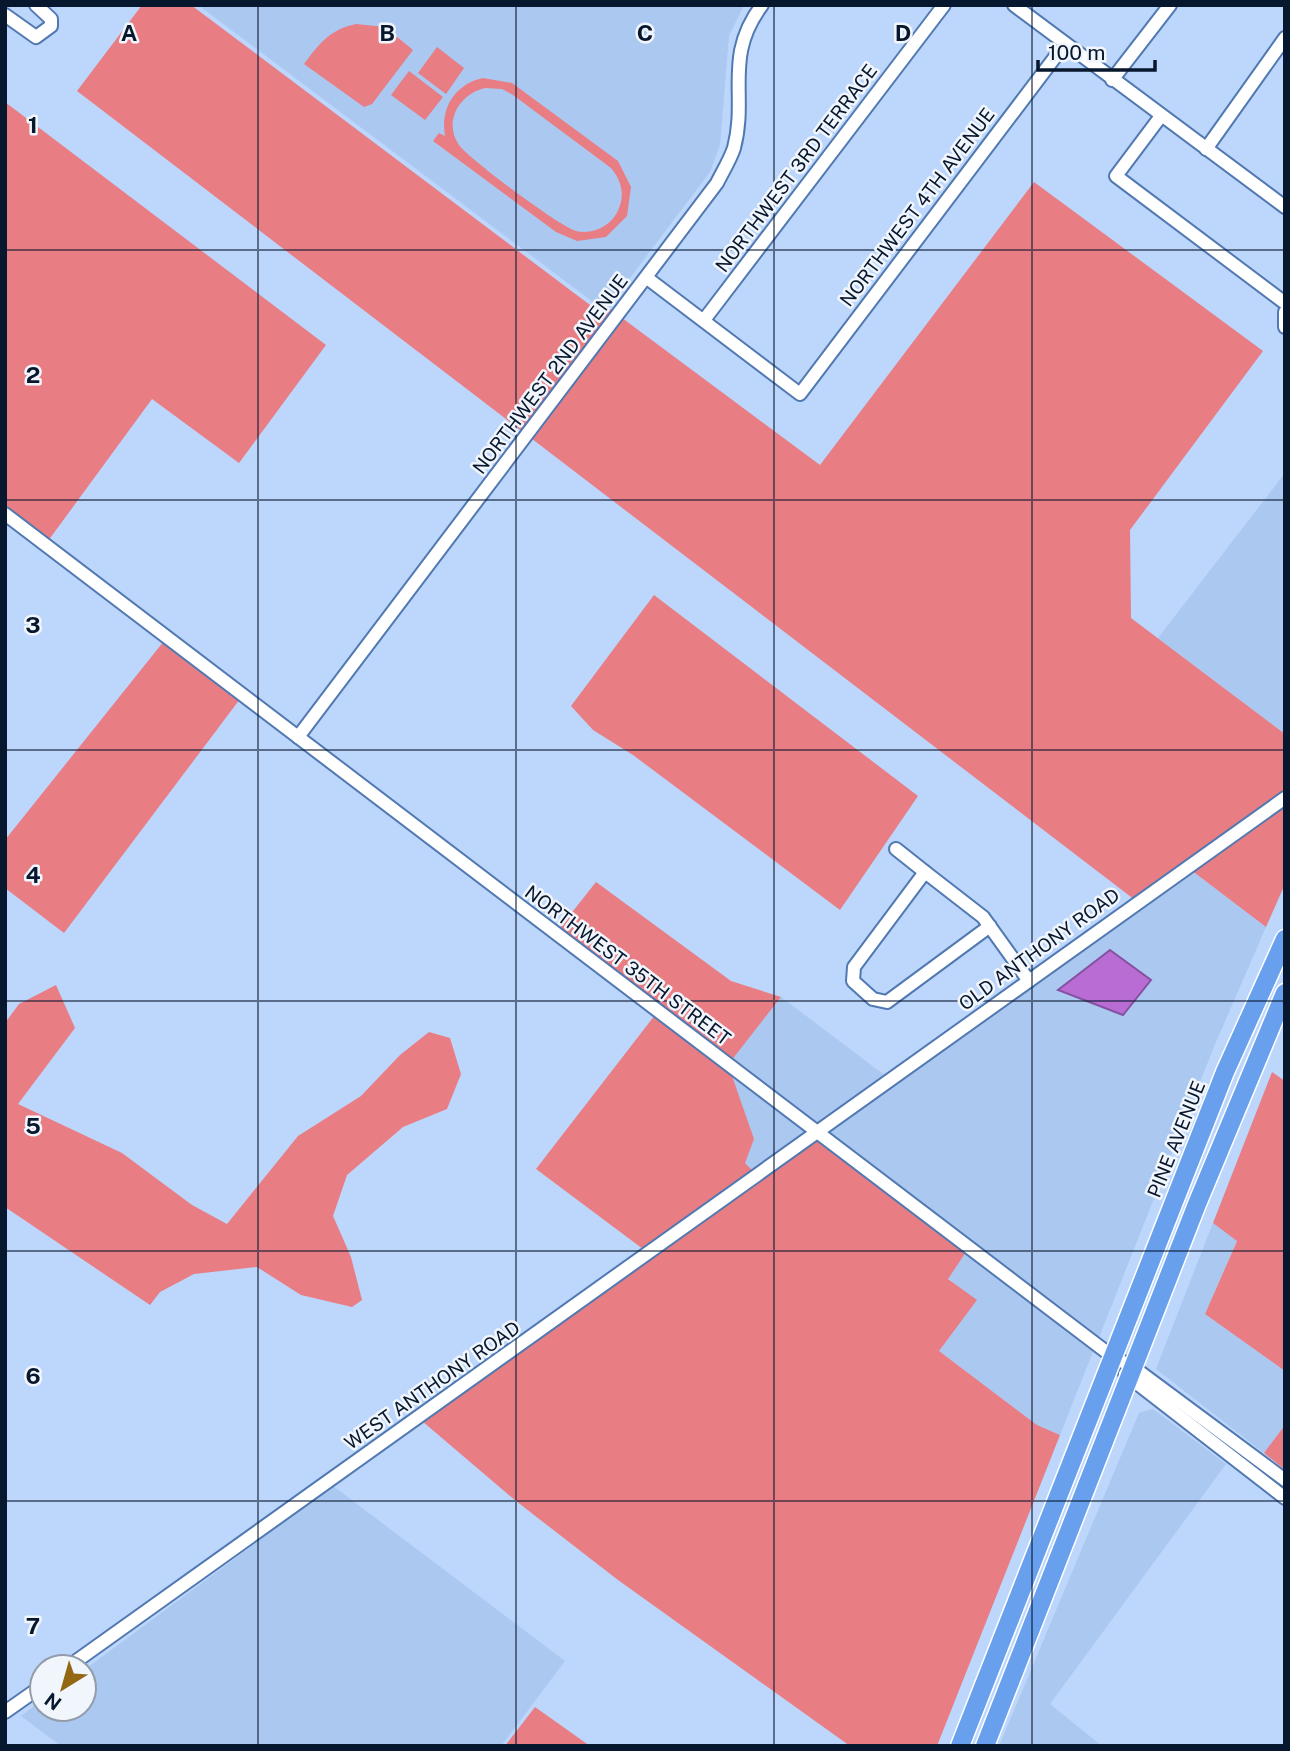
<svg xmlns="http://www.w3.org/2000/svg" width="1290" height="1751" font-family="'Public Sans',sans-serif">
	<rect width="100%" height="100%" fill="#bcd6fc"/>
	<g fill="#abc8f0">
		<path d="M 198,5 L 744,5 L 729,36 L 720,145 L 710,172 L 605,311 Z"/>
		<path d="M 1285,473 L 1285,734 L 1158,638 Z"/>
		<path d="M 1191,870 L 1266,927 L 1213,1049 L 1098,1340 L 824,1132 Z"/>
		<path d="M 781,997 L 887,1077 L 817,1127 L 731,1061 Z"/>
		<path d="M 731,1073 L 809,1133 L 754,1172 L 745,1163 Z"/>
		<path d="M 1213,1223 L 1237,1240 L 1205,1314 L 1285,1371 L 1285,1425 L 1264,1453 L 1156,1369 Z"/>
		<path d="M 966,1252 L 1094,1349 L 1060,1435 L 1037,1425 L 939,1351 L 976,1301 L 948,1278 Z"/>
		<path d="M 1153,1409 L 1226,1464 L 1050,1704 L 1102,1746 L 999,1746 L 1139,1413 Z"/>
		<path d="M 333,1486 L 565,1661 L 501,1746 L 61,1746 L 21,1716 L 42,1700 L 42,1709 L 84,1709 L 84,1670 Z"/>
	</g>
	<g fill="#e97d84" fill-rule="evenodd">
		<path d="M 142,5 L 191,5 L 602,314 L 610,309 L 820,465 L 1034,182 L 1263,351 L 1130,530 L 1131,618 L 1285,734 L 1285,793 L 1135,900 L 77,91 Z"/>
		<path d="M 356,24 L 385,27 L 413,50 L 372,104 L 364,107 L 304,64 C 320,43 329,30 356,24 Z"/>
		<path d="M 437,47 L 464,68 L 446,94 L 418,73 Z"/>
		<path d="M 409,71 L 443,97 L 425,120 L 391,95 Z"/>
		<path d="M 483,78 L 512,83 L 618,161 L 631,187 L 627,216 L 606,237 L 577,241 L 556,232 L 433,141 L 439,133 L 445,136 C 440,108 455,84 483,78 ZM 485,88 L 502,89 L 513,95 L 611,168 C 621,180 625,194 619,208 C 613,225 594,235 576,231 C 560,227 469,159 459,145 C 443,122 459,94 485,88 Z"/>
		<path d="M 5,102 L 326,345 L 239,463 L 152,399 L 48,541 L 5,508 Z"/>
		<path d="M 654,595 L 918,796 L 840,910 L 633,755 L 593,730 L 571,706 Z"/>
		<path d="M 164,641 L 240,699 L 64,933 L 5,888 L 5,840 Z"/>
		<path d="M 1285,803 L 1285,884 L 1266,927 L 1191,870 Z"/>
		<path d="M 596,882 L 731,981 L 781,997 L 731,1061 L 558,930 Z"/>
		<path d="M 56,985 L 75,1028 L 18,1104 L 122,1153 L 192,1205 L 227,1224 L 298,1136 L 361,1096 L 400,1055 L 429,1032 L 450,1038 L 461,1074 L 447,1109 L 403,1127 L 347,1175 L 333,1216 L 351,1257 L 362,1300 L 352,1307 L 301,1295 L 257,1267 L 194,1274 L 160,1292 L 150,1305 L 5,1207 L 5,1023 L 19,1004 Z"/>
		<path d="M 655,1015 L 731,1073 L 754,1139 L 745,1163 L 754,1172 L 415,1416 L 412,1413 L 643,1249 L 536,1169 Z"/>
		<path d="M 1272,1072 L 1285,1081 L 1285,1371 L 1205,1314 L 1237,1241 L 1213,1223 Z"/>
		<path d="M 816,1138 L 966,1252 L 948,1279 L 977,1300 L 939,1351 L 1037,1425 L 1060,1435 L 937,1746 L 850,1746 L 618,1580 L 516,1501 L 422,1421 Z"/>
		<path d="M 1285,1425 L 1285,1470 L 1264,1453 Z"/>
		<path d="M 535,1707 L 590,1746 L 505,1746 Z"/>
	</g>
	<path fill="#b96cd3" stroke="#8452a1" stroke-width="2" d="M 1110,950 L 1151,980 L 1123,1015 L 1058,990 Z"/>
	<g fill="none" stroke-linecap="round" stroke-linejoin="round">
		<defs>
			<g id="minor">
				<path d="M 1014,5 L 1285,207"/>
				<path d="M 5,15 L 36,37 L 51,26 L 51,19 L 36,5"/>
				<path d="M 1112,80 L 1170,5"/>
				<path d="M 1161,116 L 1116,176 L 1285,303"/>
				<path d="M 1206,149 L 1285,38"/>
				<path d="M 647,278 L 800,394 L 1065,44"/>
				<path d="M 1285,312 L 1285,327"/>
				<path d="M 704,320 L 944,5"/>
				<path d="M 5,514 L 1113,1357 L 1133,1367 L 1285,1480"/>
				<path d="M 298,737 L 717,183 C 723,171 730,160 734,148 C 748,95 723,57 762,5"/>
				<path d="M 896,849 L 925,872"/>
				<path d="M 990,926 L 887,1002 L 873,999 L 853,981 L 854,967 L 925,872 L 983,917 L 1029,981"/>
				<path d="M 1125,1374 L 1285,1498"/>
				<path d="M 68,1667 L 1285,798"/>
				<path d="M 5,1712 L 42,1686"/>
			</g>
			<g id="highway">
				<path d="M 960,1746 L 1225,1072 L 1285,939"/>
				<path d="M 985,1746 L 1197,1204 L 1285,993"/>
			</g>
		</defs>
		<use href="#minor" stroke="#5179b1" stroke-width="16"/>
		<use href="#highway" stroke="#fff" stroke-width="21"/>
		<use href="#minor" stroke="#fff" stroke-width="12"/>
		<use href="#highway" stroke="#68a0ee" stroke-width="18"/>
	</g>
	<path fill="none" stroke="#07172d" stroke-width="2" stroke-opacity="0.55" d="M 258,5 L 258,1746M 516,5 L 516,1746M 774,5 L 774,1746M 1032,5 L 1032,1746M 5,250 L 1285,250M 5,500 L 1285,500M 5,750 L 1285,750M 5,1001 L 1285,1001M 5,1251 L 1285,1251M 5,1501 L 1285,1501"/>
	<g text-anchor="middle" stroke-width="5" stroke-linejoin="round" paint-order="stroke">
		<g font-size="19" fill="#07172d" stroke="#f1f5fc">
			<text transform="translate(796 168) rotate(-53)" y="7">NORTHWEST 3RD TERRACE</text>
			<text transform="translate(917 207) rotate(-53)" y="7">NORTHWEST 4TH AVENUE</text>
			<text transform="translate(550 374) rotate(-53)" y="7">NORTHWEST 2ND AVENUE</text>
			<text transform="translate(1039 949) rotate(-36)" y="7">OLD ANTHONY ROAD</text>
			<text transform="translate(628 965) rotate(37)" y="7">NORTHWEST 35TH STREET</text>
			<text transform="translate(1176 1139) rotate(-68)" y="7">PINE AVENUE</text>
			<text transform="translate(432 1385) rotate(-35)" y="7">WEST ANTHONY ROAD</text>
		</g>
	</g>
	<g font-size="23" text-anchor="middle" font-weight="bold" fill="#07172d" stroke="#f1f5fc" stroke-width="5" stroke-linejoin="round" paint-order="stroke">
		<text x="129" y="41">A</text>
		<text x="387" y="41">B</text>
		<text x="645" y="41">C</text>
		<text x="903" y="41">D</text>
		<text x="33" y="133">1</text>
		<text x="33" y="383">2</text>
		<text x="33" y="633">3</text>
		<text x="33" y="883">4</text>
		<text x="33" y="1134">5</text>
		<text x="33" y="1384">6</text>
		<text x="33" y="1634">7</text>
	</g>
	<rect width="1290" height="1751" fill="none" stroke="#07172d" stroke-width="14"/>
	<g transform="translate(63 1688) rotate(217)"><circle r="33" fill="#f1f5fc" stroke="#939ca9" stroke-width="2"/>
	<path d="M0-5L12 26L0 18L-12 26Z" fill="#936713"/>
	<text y="-10" font-size="19" font-weight="bold" text-anchor="middle" fill="#07172d">N</text>
	</g>
	<path d="M1038 60v10h117v-10" fill="none" stroke="#07172d" stroke-width="3.5"/>
	<text x="1048" y="60" font-size="21" fill="#07172d" stroke="#f1f5fc" stroke-width="5" paint-order="stroke">100 m</text>
</svg>
